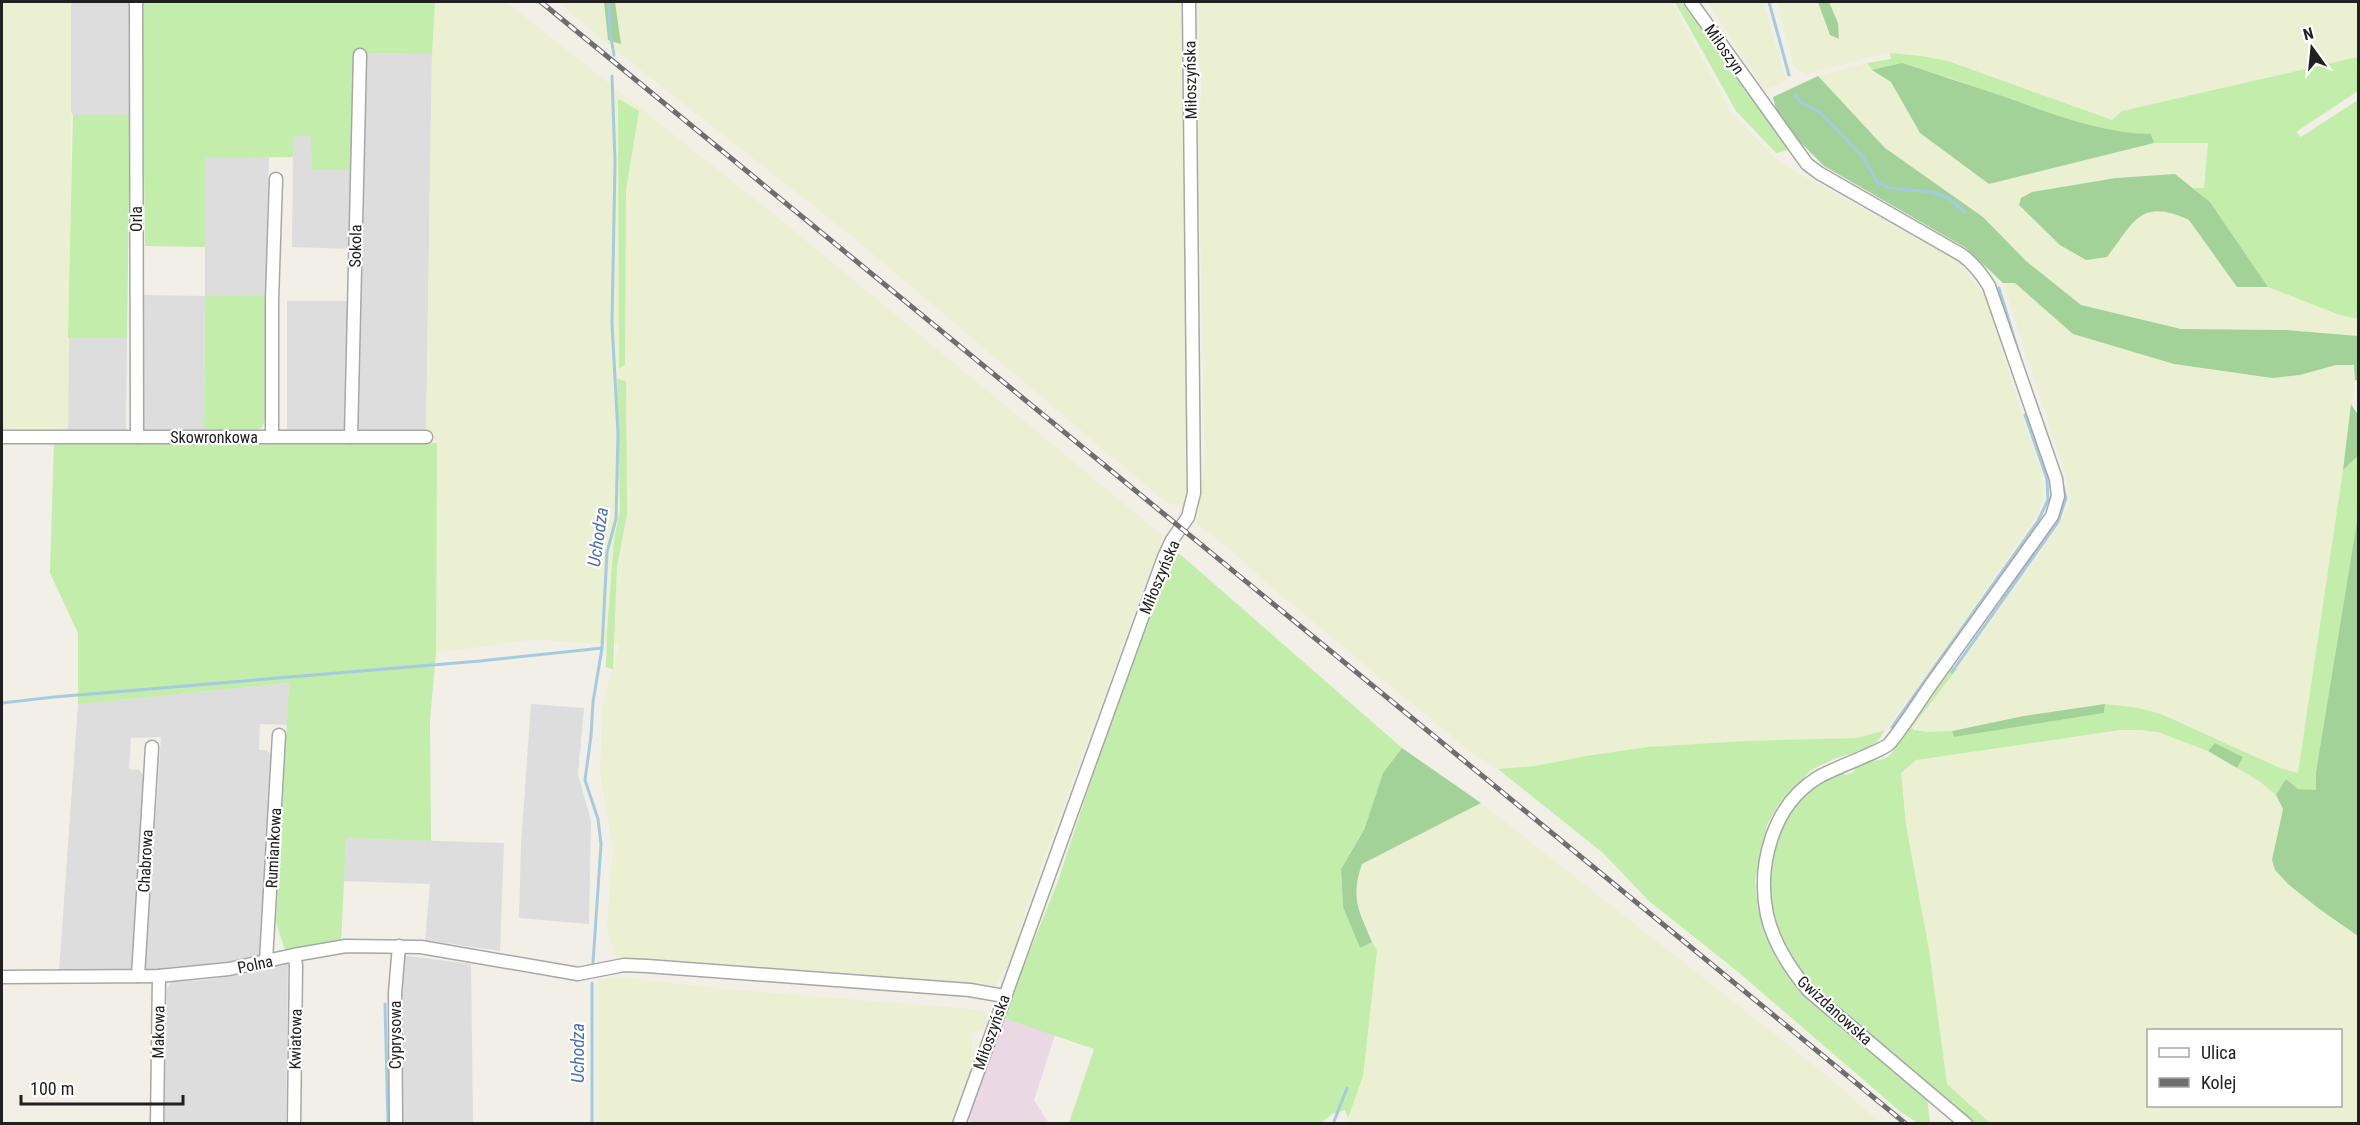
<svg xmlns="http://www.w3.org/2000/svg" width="2360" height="1125" font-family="'Roboto Condensed',sans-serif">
	<rect width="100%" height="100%" fill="#f1efe6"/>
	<g fill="#dedddd">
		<path d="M 71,2 L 131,2 L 130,115 L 73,115 L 70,110 Z"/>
		<path d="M 366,53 L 432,54 L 426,433 L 356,433 Z"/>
		<path d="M 293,136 L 312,136 L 352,170 L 351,249 L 292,247 Z"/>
		<path d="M 269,157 L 265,296 L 205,296 L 204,433 L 144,433 L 143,295 L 205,296 L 205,158 Z"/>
		<path d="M 287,301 L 349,301 L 347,433 L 287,433 Z"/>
		<path d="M 68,338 L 127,338 L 126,433 L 68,432 Z"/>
		<path d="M 289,683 L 287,725 L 260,724 L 259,750 L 267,750 L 273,758 L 262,958 L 145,970 L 161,737 L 131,738 L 129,769 L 139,770 L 144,776 L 133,970 L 59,971 L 78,704 Z"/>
		<path d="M 531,704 L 584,708 L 578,774 L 591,821 L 589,924 L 519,918 L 521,844 Z"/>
		<path d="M 346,838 L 504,843 L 500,951 L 425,940 L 430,884 L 344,881 Z"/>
		<path d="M 391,954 L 471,964 L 473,1123 L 390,1124 L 388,994 Z"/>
		<path d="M 288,962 L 286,1123 L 164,1122 L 167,989 L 173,980 L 197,981 L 238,975 Z"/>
	</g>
	<path fill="#ead8e4" d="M 1003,1018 L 1055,1035 L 1034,1100 L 1048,1122 L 1052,1123 L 976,1124 L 967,1120 Z"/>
	<g fill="#eaf0d1" fill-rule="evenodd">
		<path d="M 2,2 L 71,2 L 71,185 L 68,432 L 2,432 Z"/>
		<path d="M 435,2 L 506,2 L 771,212 L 1163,536 L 1026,908 L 1011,960 L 996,985 L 616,958 L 607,928 L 613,848 L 600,772 L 603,703 L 620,643 L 580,643 L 535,639 L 436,653 L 437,443 L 426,433 L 432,54 Z"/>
		<path d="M 558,2 L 1184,2 L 1191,460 L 1183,507 L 1167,503 L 853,237 L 603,40 Z"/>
		<path d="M 1199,2 L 1672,2 L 1732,114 L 1780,163 L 1958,261 L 1986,297 L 2018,404 L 2041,470 L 2043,496 L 2038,514 L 1936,662 L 1885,730 L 1858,738 L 1744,741 L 1648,747 L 1586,756 L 1535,766 L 1498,769 L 1470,751 L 1398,692 L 1274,589 L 1225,545 L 1197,524 L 1205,460 L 1198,124 L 1202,87 L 1199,50 Z"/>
		<path d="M 1708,2 L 1763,2 L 1786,80 L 1780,85 L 1764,89 Z"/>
		<path d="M 1777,2 L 1818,2 L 1830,35 L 1839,39 L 1838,23 L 1829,2 L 2358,2 L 2358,57 L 2123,111 L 2112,120 L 1948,61 L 1921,56 L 1890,53 L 1873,56 L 1807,74 L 1794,67 Z"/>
		<path d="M 1867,63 L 1872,70 L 1891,82 L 1920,133 L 1989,184 L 2154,143 L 2208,142 L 2204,188 L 2193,188 L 2175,174 L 2116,178 L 2120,240 L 2130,224 L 2143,213 L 2161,211 L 2177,214 L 2189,219 L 2237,287 L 2276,289 L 2340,315 L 2358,319 L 2358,336 L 2286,330 L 2181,329 L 2081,305 L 2026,261 L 1983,217 L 1885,148 L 1818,76 Z"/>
		<path d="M 2003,283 L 2015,283 L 2073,334 L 2174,364 L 2272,378 L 2300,375 L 2336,365 L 2354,365 L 2355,380 L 2343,470 L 2298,773 L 2280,768 L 2161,714 L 2139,708 L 2050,713 L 1952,731 L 1927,732 L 1914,730 L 1912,727 L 1946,684 L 2040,553 L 2060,523 L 2071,498 L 2066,475 Z"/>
		<path d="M 2120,730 L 2141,730 L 2158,732 L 2208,751 L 2259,781 L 2276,795 L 2283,809 L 2272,860 L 2288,884 L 2358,936 L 2358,1123 L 1990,1123 L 1947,1084 L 1929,950 L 1906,825 L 1900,773 L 1915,760 ZM 2148,1030 L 2340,1030 L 2340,1106 L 2148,1106 Z"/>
		<path d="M 1481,803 L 1825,1074 L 1880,1123 L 1345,1124 L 1348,1118 L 1377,950 L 1355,900 L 1357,878 L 1362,864 Z"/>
		<path d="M 626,978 L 723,989 L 970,1009 L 987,1012 L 987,1020 L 985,1029 L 971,1033 L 973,1060 L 971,1071 L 952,1123 L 597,1123 L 597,979 Z"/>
	</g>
	<g fill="#c2edaa">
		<path d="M 142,2 L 435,2 L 432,54 L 357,53 L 352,170 L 312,169 L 311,136 L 293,136 L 293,157 L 205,158 L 205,247 L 145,246 Z"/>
		<path d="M 1675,2 L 1682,2 L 1788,150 L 1776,153 L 1736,111 Z"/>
		<path d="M 1890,53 L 1921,56 L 1948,61 L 2112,120 L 2122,111 L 2358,57 L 2358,91 L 2296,132 L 2301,137 L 2358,100 L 2358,319 L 2340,315 L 2268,287 L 2210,202 L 2193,188 L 2204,188 L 2208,143 L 2154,143 L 2151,134 L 2124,134 L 2067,120 L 1950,78 L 1902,64 L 1872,70 L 1867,63 L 1891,59 Z"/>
		<path d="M 618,99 L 639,111 L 626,190 L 625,365 L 619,368 Z"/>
		<path d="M 73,115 L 130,115 L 127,338 L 68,338 Z"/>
		<path d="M 205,296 L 265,296 L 265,420 L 262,427 L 254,433 L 204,433 Z"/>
		<path d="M 617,379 L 626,381 L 627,515 L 617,566 L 613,669 L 606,667 L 607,632 L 614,541 L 620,510 Z"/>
		<path d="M 54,441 L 437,443 L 436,653 L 430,720 L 431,841 L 346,838 L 341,944 L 285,950 L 276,922 L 289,683 L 78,704 L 78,633 L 50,573 Z"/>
		<path d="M 2358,456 L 2358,515 L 2316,772 L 2316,790 L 2298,789 L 2286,780 L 2276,795 L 2259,781 L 2237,768 L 2243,757 L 2215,743 L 2208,751 L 2158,732 L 2141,730 L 2120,730 L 1916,760 L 1901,773 L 1906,825 L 1929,950 L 1947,1084 L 1990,1123 L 1975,1123 C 1941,1095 1907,1066 1873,1038 C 1807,983 1758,949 1774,854 C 1778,829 1793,799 1814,784 C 1822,779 1831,776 1839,772 L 1846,775 L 1853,772 C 1861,755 1876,766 1889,756 C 1897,750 1899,735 1905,727 C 1918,705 1934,685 1949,665 L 1957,669 L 1912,727 L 1914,730 L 1927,732 L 1952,731 L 1954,737 L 2104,713 L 2105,704 L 2139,708 L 2161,714 L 2280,768 L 2298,773 L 2343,470 Z"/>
		<path d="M 1175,552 L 1181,555 L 1402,748 L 1383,773 L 1364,830 L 1341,869 L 1343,907 L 1360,948 L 1372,942 L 1377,950 L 1363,1076 L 1348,1118 L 1345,1110 L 1332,1114 L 1321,1123 L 1069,1123 L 1094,1049 L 1003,1018 L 1058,881 L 1109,726 Z"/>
		<path d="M 1885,730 L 1874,746 L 1834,759 L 1811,770 L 1778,805 L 1767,825 L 1755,881 L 1758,909 L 1777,960 L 1797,986 L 1848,1033 L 1927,1097 L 1930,1123 L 1918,1123 L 1901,1112 L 1737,971 L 1649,901 L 1603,853 L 1498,769 L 1535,766 L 1586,756 L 1648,747 L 1744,741 L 1858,738 Z"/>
	</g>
	<g fill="#a3d299">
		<path d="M 604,2 L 615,2 L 621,44 L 608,40 Z"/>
		<path d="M 1818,2 L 1829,2 L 1838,23 L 1839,39 L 1830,35 Z"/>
		<path d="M 1902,63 C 1937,74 1972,86 2008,98 C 2055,115 2101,133 2151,134 L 2154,143 L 1989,184 L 1920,133 L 1891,82 L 1872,70 Z"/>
		<path d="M 1818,76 L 1885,148 L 1983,217 L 2026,261 L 2081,305 L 2181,329 L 2286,330 L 2358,336 L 2358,381 L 2355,380 L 2354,365 L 2336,365 L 2300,375 L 2272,378 L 2174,364 L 2073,334 L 2015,283 L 2003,283 L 1966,248 L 1824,166 L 1801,143 L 1776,110 L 1773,97 Z"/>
		<path d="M 2175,174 L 2210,202 L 2268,287 L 2237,287 L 2189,220 C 2139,197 2134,223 2107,257 L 2086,260 L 2060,245 L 2019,205 L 2021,198 L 2032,192 L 2116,178 Z"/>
		<path d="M 2351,404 L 2358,415 L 2358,456 L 2343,470 Z"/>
		<path d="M 2358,515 L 2358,936 L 2318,908 L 2288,884 L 2275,870 L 2272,860 L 2283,809 L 2276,795 L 2286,779 L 2298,789 L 2316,790 L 2316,772 Z"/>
		<path d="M 2105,704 L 2104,713 L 1954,737 L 1952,731 L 2024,716 Z"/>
		<path d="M 2215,743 L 2243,757 L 2237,768 L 2208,751 Z"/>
		<path d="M 1402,748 L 1481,803 L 1362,864 C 1350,899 1359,910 1372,942 L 1360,948 L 1343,907 L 1341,869 L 1364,830 L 1383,773 Z"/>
	</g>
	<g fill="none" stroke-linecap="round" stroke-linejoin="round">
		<g stroke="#a5cbe0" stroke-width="3">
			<path d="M 609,2 L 610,32 L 614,55"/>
			<path d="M 1769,2 L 1789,75"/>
			<path d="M 1795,95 L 1800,102 L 1821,113 L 1862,156 L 1878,183 L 1890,188 L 1932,192 L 1950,199 L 1965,212"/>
			<path d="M 1999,288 L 2021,361"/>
			<path d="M 1952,672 L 2058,522 L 2066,498 L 2063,487"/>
			<path d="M 2,703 L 54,697 L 480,661 L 602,648"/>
			<path d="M 1892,727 L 2038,521 L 2048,500 L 2047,479 L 2025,415"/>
			<path d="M 593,963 L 601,844 L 598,819 L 585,780 L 591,736 L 593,702 L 602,648 L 607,552 L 616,519 L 618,434 L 612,323 L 615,162 L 612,76"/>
			<path d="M 385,1004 L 388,1124"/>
			<path d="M 592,1124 L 592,983"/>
			<path d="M 1333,1124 L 1347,1088"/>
		</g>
		<defs>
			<g id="street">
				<path d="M 136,2 L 137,437"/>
				<path d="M 1691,2 L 1807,164 L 1819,173 L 1962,255 C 1974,264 1981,273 1989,286 L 2056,479 L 2058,496 L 2052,516 C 2013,571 1974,625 1935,679 C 1920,700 1906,723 1890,743 C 1885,750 1831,769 1817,778 C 1772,806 1757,866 1767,915 C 1774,944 1790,969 1809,991 L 1966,1124"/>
				<path d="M 272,436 L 272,300 L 276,179"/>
				<path d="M 2,437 L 426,437"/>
				<path d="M 351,437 L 360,55"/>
				<path d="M 266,961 L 279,735"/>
				<path d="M 138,976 L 152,747"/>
				<path d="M 2,977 L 159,976 L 229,969 L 294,955 L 346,946 L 421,947 L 578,974 L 624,965 L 647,966 L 970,990 L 1004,996"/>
				<path d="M 157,1124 L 159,976"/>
				<path d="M 294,1124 L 296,965 L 294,955"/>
				<path d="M 396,1124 L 395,993 L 399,946"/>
				<path d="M 959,1124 L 1164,557 L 1172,540 L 1188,517 L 1194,493 L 1189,2"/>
			</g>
		</defs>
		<use href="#street" stroke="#a7a7a7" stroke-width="15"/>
		<use href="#street" stroke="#fff" stroke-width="12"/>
		<defs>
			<path id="rail" d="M 541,2 L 1906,1124"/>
		</defs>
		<use href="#rail" stroke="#6e6e6e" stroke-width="5"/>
		<use href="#rail" stroke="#fff" stroke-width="3" stroke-dasharray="9" stroke-linecap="butt"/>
	</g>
	<g text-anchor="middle" stroke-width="4.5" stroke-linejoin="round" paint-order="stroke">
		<g font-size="16" fill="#202020" stroke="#fff">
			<text transform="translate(1725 49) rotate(55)" y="6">Miłoszyn</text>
			<text transform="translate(1190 80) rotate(-91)" y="6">Miłoszyńska</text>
			<text transform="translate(136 219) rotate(-90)" y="6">Orla</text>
			<text transform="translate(355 246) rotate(-89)" y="6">Sokola</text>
			<text x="214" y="443">Skowronkowa</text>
			<text transform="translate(1159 577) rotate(-67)" y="6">Miłoszyńska</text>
			<text transform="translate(273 848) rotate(-87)" y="6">Rumiankowa</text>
			<text transform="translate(145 861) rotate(-87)" y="6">Chabrowa</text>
			<text transform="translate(255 964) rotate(-12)" y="6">Polna</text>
			<text transform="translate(1835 1010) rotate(42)" y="6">Gwizdanowska</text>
			<text transform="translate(158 1032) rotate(-89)" y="6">Makowa</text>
			<text transform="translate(991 1032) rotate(-70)" y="6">Miłoszyńska</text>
			<text transform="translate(395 1035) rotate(-90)" y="6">Cyprysowa</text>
			<text transform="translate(295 1039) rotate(-89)" y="6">Kwiatowa</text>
		</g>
		<g font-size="18" font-style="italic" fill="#4770b4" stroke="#fff">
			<text transform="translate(598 537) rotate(-82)" y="6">Uchodza</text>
			<text transform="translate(578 1053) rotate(-90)" y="6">Uchodza</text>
		</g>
	</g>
	<rect width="2360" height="1125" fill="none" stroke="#202020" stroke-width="6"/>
	<rect x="2147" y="1029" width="195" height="78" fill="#ffffff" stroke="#a6a6a6" stroke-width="1.5"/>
	<rect x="2159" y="1048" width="30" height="9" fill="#ffffff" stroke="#a6a6a6" stroke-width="1.5"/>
	<text x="2201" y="1059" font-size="18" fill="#202020">Ulica</text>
	<rect x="2159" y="1078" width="30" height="9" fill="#6e6e6e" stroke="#a6a6a6" stroke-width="1.5"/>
	<text x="2201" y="1089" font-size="18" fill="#202020">Kolej</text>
	<g transform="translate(2312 48) rotate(345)" stroke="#ffffff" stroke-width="4.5" paint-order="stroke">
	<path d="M0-4.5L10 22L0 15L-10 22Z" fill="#202020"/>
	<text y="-9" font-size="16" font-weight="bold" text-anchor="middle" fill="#202020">N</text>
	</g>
	<path d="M21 1095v9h162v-9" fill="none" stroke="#202020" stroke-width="3"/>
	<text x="30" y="1095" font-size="18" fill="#202020" stroke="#ffffff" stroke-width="4.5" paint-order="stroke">100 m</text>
</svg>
